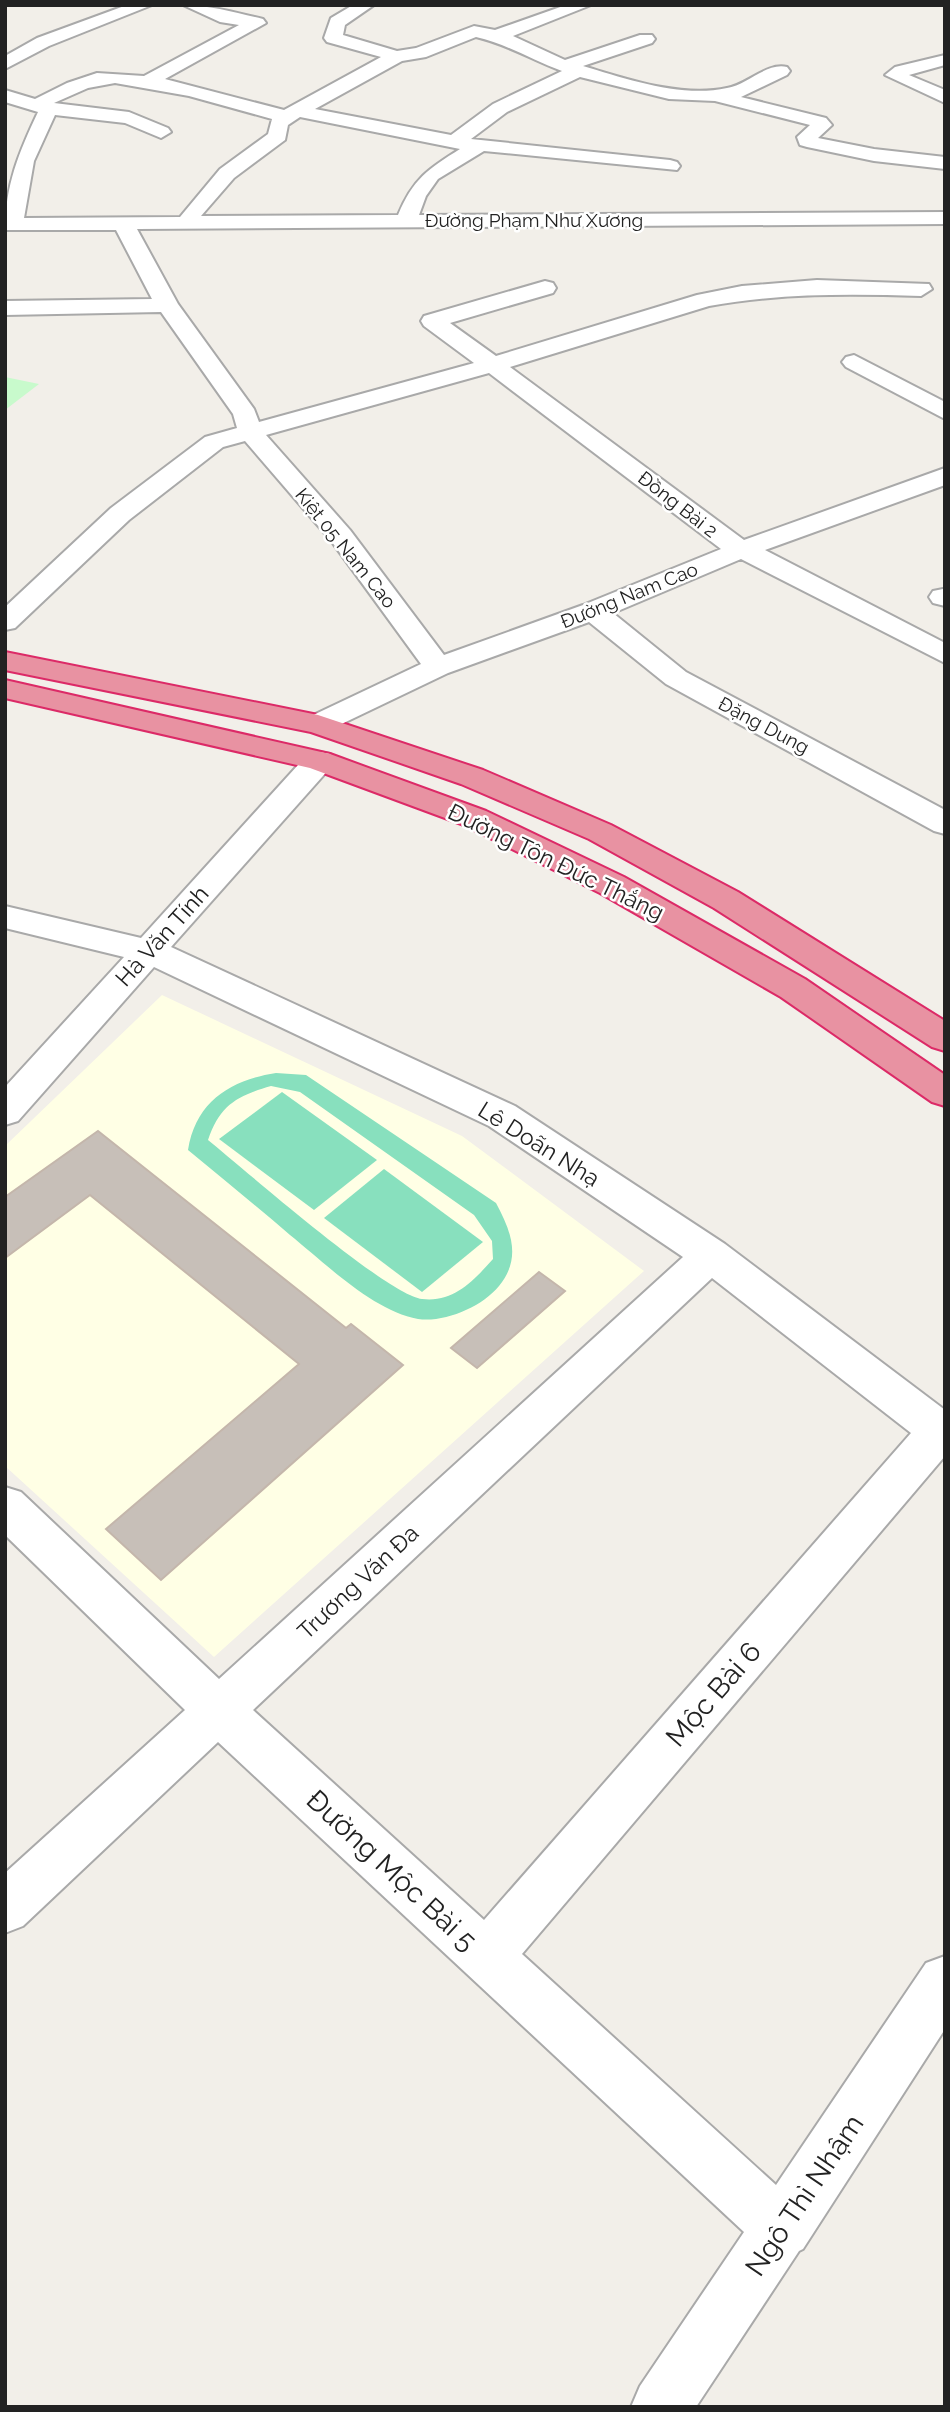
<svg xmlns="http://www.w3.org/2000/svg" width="950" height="2412" font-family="Raleway,sans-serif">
	<rect width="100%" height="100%" fill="#f2efe9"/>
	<path fill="#ffffe5" d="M 162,995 L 462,1136 L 644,1271 L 214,1657 L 5,1466 L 5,1146 Z"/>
	<path fill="#c8facc" d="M 5,377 L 39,384 L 5,410 Z"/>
	<g fill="#88e0be" fill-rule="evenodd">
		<path d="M 276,1073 L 306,1075 L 496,1203 C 511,1231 522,1258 499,1286 C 482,1307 444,1323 418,1319 C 373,1311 325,1263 290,1235 C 256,1206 222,1178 188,1150 C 196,1101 231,1080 276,1073 ZM 271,1086 L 300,1092 L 474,1215 L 492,1241 L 493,1259 C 474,1280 454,1303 422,1299 C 387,1295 244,1169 208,1140 C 220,1105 237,1096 271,1086 Z"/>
		<path d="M 282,1092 L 377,1160 L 314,1210 L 219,1139 Z"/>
		<path d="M 384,1169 L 483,1242 L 422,1292 L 324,1218 Z"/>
	</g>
	<g fill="#c7bfb8" stroke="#c4b6ab" stroke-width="2">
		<path d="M 98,1131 L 346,1328 L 351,1324 L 403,1365 L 161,1580 L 106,1529 L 299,1364 L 90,1195 L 5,1258 L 5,1197 Z"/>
		<path d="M 539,1272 L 565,1291 L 477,1368 L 451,1348 Z"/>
	</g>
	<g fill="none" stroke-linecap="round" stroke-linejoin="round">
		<defs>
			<g id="minor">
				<path d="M 127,5 L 152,5 L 49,46 L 5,69 L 5,56 L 37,38 Z"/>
				<path d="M 183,5 C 210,5 237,13 263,19 L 266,23 L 165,79 L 284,110 L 381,57 L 327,42 L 324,38 L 331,18 L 353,5 L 374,5 L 345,25 L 343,35 L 397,51 L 416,48 L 474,26 L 495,30 L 566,5 L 591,5 L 513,36 L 565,60 L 640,35 L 652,35 L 655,39 L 652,43 L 583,66 C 627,79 681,98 727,88 C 747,85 767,62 787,67 L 790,71 L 787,75 L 741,97 L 826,118 L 832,125 L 818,138 L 874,149 L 945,157 L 945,169 L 874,161 L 807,147 L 800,145 L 797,137 L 810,125 L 715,101 L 669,99 L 580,77 L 507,112 L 471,139 L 670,160 L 677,162 L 680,166 L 677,170 L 484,151 L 438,179 L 426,196 L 419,215 L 945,212 L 945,224 L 137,229 L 178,304 L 254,409 L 259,422 L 474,363 L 424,326 L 421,321 L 424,316 L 545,281 L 553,283 L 556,288 L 553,293 L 450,323 L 496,356 L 697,295 L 742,286 L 817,280 L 929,284 L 932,289 L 921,296 C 850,294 779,293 709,306 L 510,367 L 744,540 L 945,468 L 945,485 L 765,550 L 945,643 L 945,663 L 741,559 L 613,613 L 686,672 L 945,810 L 945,834 L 934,831 L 666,684 L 589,622 L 448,673 L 329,730 L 318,733 L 307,730 L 303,724 L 307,718 L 421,664 L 332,542 L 245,441 L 223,447 L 129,520 L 15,628 L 5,630 L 5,607 L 111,508 L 205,437 L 237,428 L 233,414 L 161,312 L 5,315 L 5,301 L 152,299 L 116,230 L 5,230 C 5,186 19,152 38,112 L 5,102 L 5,90 L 35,99 L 67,83 L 97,73 L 144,76 L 239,25 L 220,22 ZM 476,37 C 507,44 532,60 562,71 L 493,104 L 451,135 L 315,109 L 402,61 L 426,57 ZM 115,83 L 189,96 L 272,119 L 268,134 L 220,169 L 180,217 L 24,218 L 34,161 L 55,115 L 125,123 L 161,138 L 171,132 L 168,128 L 129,112 L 54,103 L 88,88 ZM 300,117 L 460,149 C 428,169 413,179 398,215 L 201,216 L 234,178 L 285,140 L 288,125 ZM 489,373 L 721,549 L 583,605 L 444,655 L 350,530 L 266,435 Z"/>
				<path d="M 945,55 L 945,65 L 909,75 L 945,90 L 945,103 L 885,75 L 895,67 Z"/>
				<path d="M 854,355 L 945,402 L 945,419 L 846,367 L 842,362 L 846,357 Z"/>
				<path d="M 943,589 L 945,589 L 945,606 L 933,603 L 929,597 L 933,591 Z"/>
				<path d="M 319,752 L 330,754 L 334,761 L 330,768 L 171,947 L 515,1106 L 725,1244 L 945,1410 L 945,1456 L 522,1954 L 776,2185 L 926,1963 L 945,1956 L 945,2029 L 803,2249 L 799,2251 L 696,2407 L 631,2407 L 640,2386 L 744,2232 L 218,1742 L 23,1926 L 5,1933 L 5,1873 L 185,1710 L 5,1535 L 5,1487 L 21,1492 L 219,1679 L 683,1257 L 489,1126 L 154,967 L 18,1121 L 5,1125 L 5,1087 L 124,957 L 5,928 L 5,906 L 141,938 L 308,754 ZM 712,1278 L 911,1433 L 484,1920 L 253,1710 Z"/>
			</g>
			<g id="highway">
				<path d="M 5,652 L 318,715 L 483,770 L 611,825 L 738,892 L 945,1021 L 945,1051 L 932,1047 L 714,908 L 589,839 L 461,784 L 311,732 L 5,670 Z"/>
				<path d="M 5,680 L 330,754 L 486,811 L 624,877 L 805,979 L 945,1075 L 945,1106 L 932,1102 L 781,997 L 600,893 L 464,825 L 310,768 L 5,698 Z"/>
			</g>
		</defs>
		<use href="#minor" stroke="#a9a9a9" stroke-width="4"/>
		<use href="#highway" stroke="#dc2a67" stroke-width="4"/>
		<use href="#minor" fill="#fff" fill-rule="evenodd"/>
		<use href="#highway" fill="#e892a2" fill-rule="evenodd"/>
	</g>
	<g text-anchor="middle" stroke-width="5" stroke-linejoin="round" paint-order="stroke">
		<g font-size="19" fill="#222" stroke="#fff">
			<text x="534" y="227">Đường Phạm Như Xương</text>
			<text transform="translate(678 504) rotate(38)" y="7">Đồng Bài 2</text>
			<text transform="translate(346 548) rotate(51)" y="7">Kiệt 05 Nam Cao</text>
			<text transform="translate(629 595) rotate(-22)" y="7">Đường Nam Cao</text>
			<text transform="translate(764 725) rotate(28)" y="7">Đặng Dung</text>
		</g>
		<g font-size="23" fill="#222" stroke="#fff">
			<text transform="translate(556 862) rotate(26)" y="8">Đường Tôn Đức Thắng</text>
			<text transform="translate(162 936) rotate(-48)" y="8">Hà Văn Tính</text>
			<text transform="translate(539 1144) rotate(32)" y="8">Lê Doãn Nhạ</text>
			<text transform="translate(358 1582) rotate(-43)" y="8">Trương Văn Đa</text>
		</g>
		<g font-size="28" fill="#222" stroke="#fff">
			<text transform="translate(713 1694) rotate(-49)" y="10">Mộc Bài 6</text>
			<text transform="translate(392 1870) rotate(43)" y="10">Đường Mộc Bài 5</text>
			<text transform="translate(804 2195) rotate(-56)" y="10">Ngô Thì Nhậm</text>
		</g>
	</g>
	<rect width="950" height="2412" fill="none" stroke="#222222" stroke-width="14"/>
</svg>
